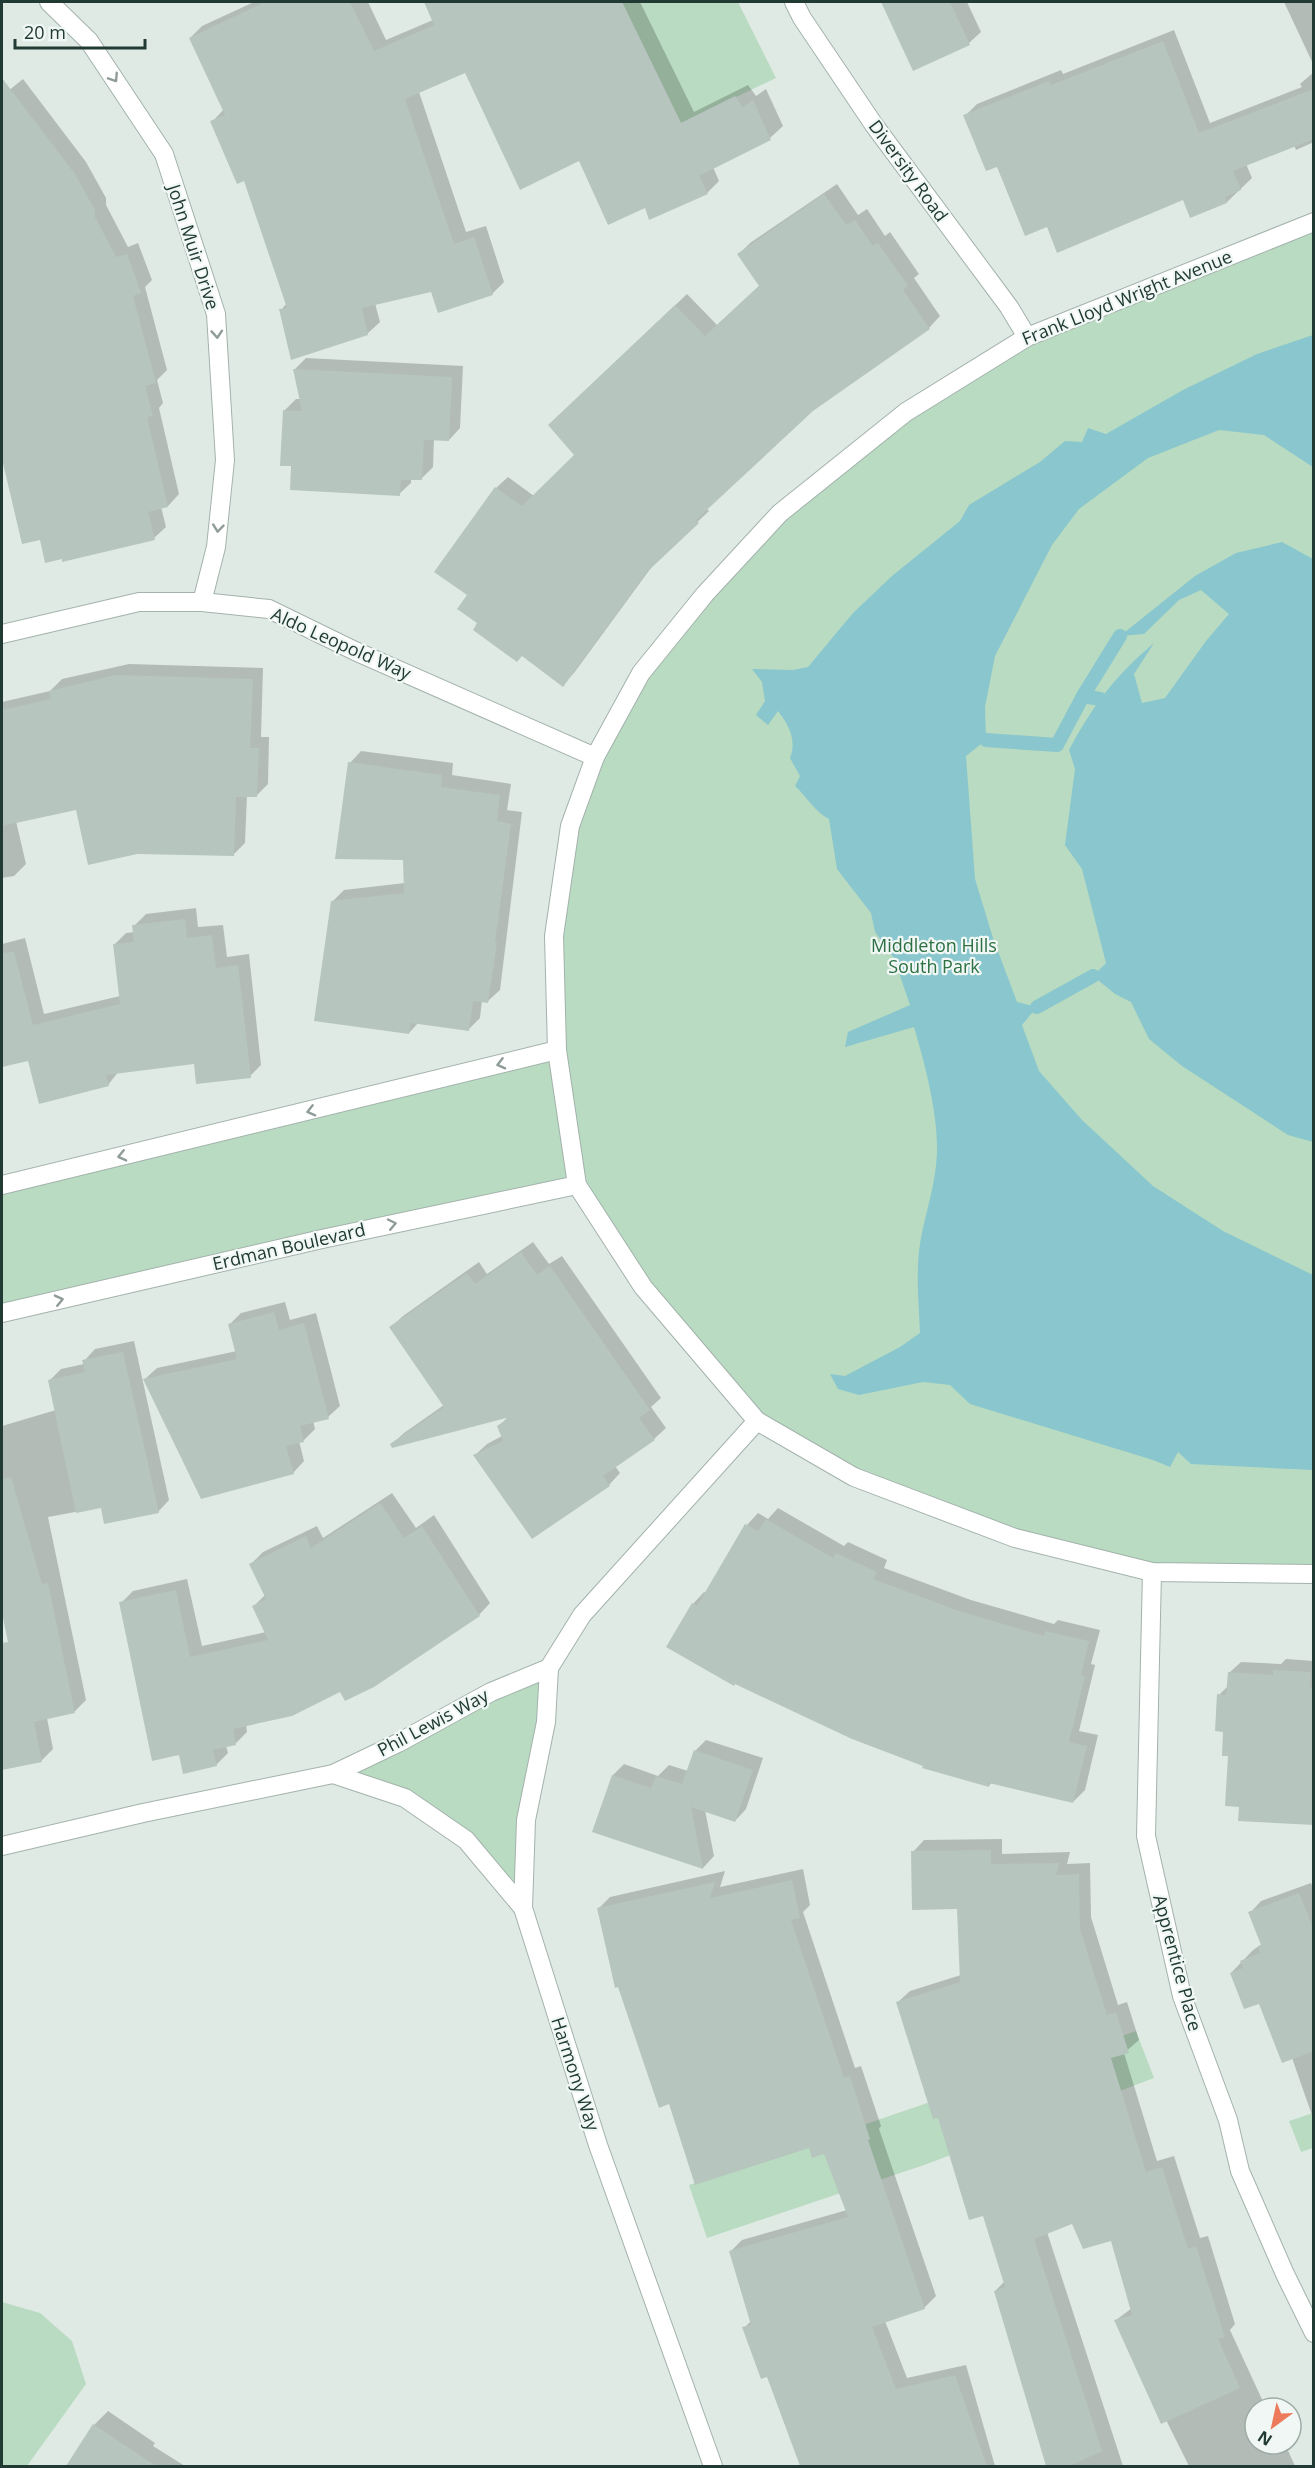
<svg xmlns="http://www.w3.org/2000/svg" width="1315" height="2468" font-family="'Open Sans',sans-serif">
	<rect width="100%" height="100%" fill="#e0eae5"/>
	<g fill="#b9dbc1">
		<path d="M 622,2 L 738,2 L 776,78 L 681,123 Z"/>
		<path d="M 1313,222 L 1313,1574 L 1152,1572 L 1015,1538 L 854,1477 L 757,1421 L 643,1287 L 577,1185 L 2,1313 L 2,1185 L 557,1050 L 554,936 L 570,826 L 641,673 L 780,513 L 906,412 L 1027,337 Z"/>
		<path d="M 549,1668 L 523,1908 L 466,1840 L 405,1798 L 333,1774 Z"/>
		<path d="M 1136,2031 L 1154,2078 L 927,2164 L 707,2238 L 689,2185 Z"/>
		<path d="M 1313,2113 L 1313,2148 L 1301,2152 L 1289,2121 Z"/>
		<path d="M 2,2302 L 40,2313 L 72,2341 L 86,2384 L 27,2466 L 2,2466 Z"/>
	</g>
	<g fill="#89c6ce">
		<path d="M 1313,335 L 1313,467 L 1264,435 L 1219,430 L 1148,458 L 1079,509 L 1052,545 L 995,656 L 985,707 L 986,740 L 966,756 L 975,879 L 993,938 L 1017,1002 L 1037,1007 L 1022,1025 L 1039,1071 L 1082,1120 L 1153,1186 L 1223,1231 L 1313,1275 L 1313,1470 L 1191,1464 L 1178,1452 L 1170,1467 L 1153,1460 L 970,1404 L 950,1385 L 923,1382 L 859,1395 L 838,1389 L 830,1374 L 845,1376 L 900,1347 L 920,1333 C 919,1306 916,1279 919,1251 C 923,1218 936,1187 937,1152 C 938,1114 925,1064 914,1027 L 845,1047 L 848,1032 L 910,1005 L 894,958 L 875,932 L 871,913 L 837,869 L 829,819 C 815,812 807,797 795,786 L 800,776 L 790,758 C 797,741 789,725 778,711 L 768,725 L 756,715 L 765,701 L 762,682 L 752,669 L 793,670 L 808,667 L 853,613 L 892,576 L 960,521 L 969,505 L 1040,462 L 1065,441 L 1082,442 L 1088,428 L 1106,434 L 1183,390 L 1257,354 Z"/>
		<path d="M 1282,542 L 1313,559 L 1313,1142 L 1288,1135 L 1182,1066 L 1149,1039 L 1131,1002 L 1115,994 L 1093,976 L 1106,963 L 1082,869 L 1065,845 L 1075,769 L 1069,750 C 1093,705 1115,676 1154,643 L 1134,674 L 1142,703 L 1165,698 L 1206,641 L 1229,614 L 1201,590 L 1179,600 L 1144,634 L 1120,636 L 1195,576 L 1236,553 Z"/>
	</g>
	<g fill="#0003">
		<path d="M 254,2 L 368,2 L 386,40 L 433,20 L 425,2 L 640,2 L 694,112 L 748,85 L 756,96 L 766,89 L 783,126 L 770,138 L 713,167 L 719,181 L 707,193 L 646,206 L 466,71 L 419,92 L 466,232 L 486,226 L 504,282 L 492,294 L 432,290 L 375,303 L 380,322 L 367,334 L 281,310 L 287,303 L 245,179 L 212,122 L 224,109 L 190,38 L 202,26 Z"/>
		<path d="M 882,2 L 967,2 L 981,32 L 969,43 L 914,69 Z"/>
		<path d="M 1284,2 L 1314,2 L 1314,66 Z"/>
		<path d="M 1174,30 L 1210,123 L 1302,87 L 1300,84 L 1314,72 L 1314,142 L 1296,150 L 1294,145 L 1246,164 L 1252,178 L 1227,202 L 1184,198 L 1047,225 L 997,165 L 965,116 L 977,104 L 1061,70 L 1063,74 Z"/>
		<path d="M 23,79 L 86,162 L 106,198 L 106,205 L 128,247 L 138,243 L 152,280 L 145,287 L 167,370 L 157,380 L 163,403 L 159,408 L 179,494 L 168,506 L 161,507 L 166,527 L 154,538 L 41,538 L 23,542 L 2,453 L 2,96 Z"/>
		<path d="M 837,184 L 858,215 L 867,209 L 885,236 L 890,232 L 919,274 L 914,278 L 940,316 L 929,328 L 812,410 L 706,508 L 709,511 L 656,561 L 574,673 L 562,685 L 479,623 L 469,595 L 496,488 L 508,477 L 534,496 L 576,455 L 561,414 L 687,294 L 717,325 L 760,285 L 739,254 L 750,243 Z"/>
		<path d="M 306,358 L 463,366 L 460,428 L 449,440 L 434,439 L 433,467 L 421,479 L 411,479 L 411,483 L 399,494 L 293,465 L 284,411 L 296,399 L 301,399 L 294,370 Z"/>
		<path d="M 129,664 L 263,668 L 261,737 L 269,737 L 268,784 L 257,795 L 247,795 L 245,843 L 234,854 L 77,808 L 16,821 L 26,864 L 14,876 L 2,878 L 2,702 L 50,691 L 62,679 Z"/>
		<path d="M 361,751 L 453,763 L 452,775 L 511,784 L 507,810 L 522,812 L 500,990 L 488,1001 L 482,1000 L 480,1018 L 469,1029 L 419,1022 L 409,1033 L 332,902 L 344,890 L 405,883 L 404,859 L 350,763 Z"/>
		<path d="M 196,908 L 198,927 L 223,925 L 227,957 L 249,954 L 261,1065 L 250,1076 L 195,1062 L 119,1071 L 108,1085 L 29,1059 L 6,1065 L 2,1045 L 2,944 L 25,938 L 44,1014 L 120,996 L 114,945 L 126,933 L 135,932 L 134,926 L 146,914 Z"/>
		<path d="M 533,1242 L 549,1264 L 562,1256 L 661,1398 L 651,1407 L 666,1428 L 654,1439 L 615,1466 L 620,1473 L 609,1485 L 475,1455 L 487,1444 L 502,1436 L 499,1426 L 509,1416 L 392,1444 L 404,1433 L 444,1405 L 391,1327 L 403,1316 L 479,1262 L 487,1274 Z"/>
		<path d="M 285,1302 L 290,1320 L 316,1313 L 340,1406 L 328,1417 L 313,1421 L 315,1429 L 304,1440 L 299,1441 L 304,1461 L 293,1473 L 145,1379 L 157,1368 L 237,1351 L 230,1324 L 241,1313 Z"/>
		<path d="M 134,1341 L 169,1500 L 158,1512 L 102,1507 L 48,1517 L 86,1700 L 74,1712 L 47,1718 L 53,1749 L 42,1760 L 2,1769 L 2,1656 L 11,1652 L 2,1606 L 2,1426 L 56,1410 L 49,1381 L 61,1369 L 84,1364 L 84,1361 L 95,1349 Z"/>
		<path d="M 392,1493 L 416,1528 L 434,1515 L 490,1603 L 479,1615 L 246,1724 L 247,1732 L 236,1743 L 226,1746 L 228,1753 L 216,1765 L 180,1753 L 121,1603 L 133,1591 L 187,1579 L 202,1646 L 266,1632 L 254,1606 L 266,1594 L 251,1564 L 263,1552 L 317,1526 L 323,1538 Z"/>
		<path d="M 778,1508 L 844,1546 L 848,1542 L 887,1560 L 884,1568 L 971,1600 L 1054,1624 L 1058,1620 L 1100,1630 L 1091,1664 L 1095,1665 L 1079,1731 L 1098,1735 L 1085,1790 L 1073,1802 L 992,1782 L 989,1786 L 925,1765 L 693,1604 L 704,1592 L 707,1594 L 747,1525 L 758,1513 L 768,1519 Z"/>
		<path d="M 1286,1659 L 1314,1661 L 1314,1824 L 1240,1806 L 1219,1695 L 1229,1685 L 1229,1673 L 1241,1662 L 1281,1664 Z"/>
		<path d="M 706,1740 L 763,1758 L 746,1809 L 735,1821 L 705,1810 L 714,1856 L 703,1868 L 594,1831 L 613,1775 L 624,1764 L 658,1776 L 669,1765 L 688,1771 L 695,1751 Z"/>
		<path d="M 1002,1839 L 1002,1854 L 1070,1852 L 1067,1864 L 1090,1863 L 1091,1917 L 1118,2005 L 1127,2002 L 1139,2040 L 1124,2053 L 1157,2161 L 1174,2156 L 1200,2238 L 1208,2236 L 1235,2324 L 1230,2330 L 1266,2408 L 1255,2408 L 1255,2444 L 1285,2444 L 1295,2466 L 1189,2466 L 1116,2320 L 1132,2308 L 1112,2239 L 1072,2223 L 1047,2232 L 1123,2466 L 1049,2466 L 995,2291 L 1005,2281 L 984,2214 L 939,2116 L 898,2002 L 910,1991 L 961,1975 L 959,1908 L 913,1852 L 924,1840 Z"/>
		<path d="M 803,1869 L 810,1905 L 803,1912 L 855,2068 L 861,2066 L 881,2126 L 879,2129 L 936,2296 L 924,2308 L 885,2321 L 907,2378 L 966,2365 L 995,2466 L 801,2466 L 768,2375 L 744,2328 L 751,2321 L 730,2252 L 742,2240 L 847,2210 L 825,2152 L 670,2102 L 599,1908 L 610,1897 L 725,1871 L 720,1887 Z"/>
		<path d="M 1311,1883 L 1314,1890 L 1314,2121 L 1292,2058 L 1260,2002 L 1231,1973 L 1253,1950 L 1262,1944 L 1250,1913 L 1261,1901 Z"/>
		<path d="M 108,2411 L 155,2443 L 153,2446 L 185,2466 L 68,2466 L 94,2425 Z"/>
	</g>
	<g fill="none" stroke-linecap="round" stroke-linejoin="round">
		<g stroke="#89c6ce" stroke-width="14">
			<path d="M 1083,696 L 1100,699"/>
			<path d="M 986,740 L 1057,745 L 1083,696 L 1120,636"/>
			<path d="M 1037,1007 L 1093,976"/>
		</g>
	</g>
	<g fill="#b6c5be">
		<path d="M 265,2 L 350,2 L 374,51 L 434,25 L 424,2 L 622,2 L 681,123 L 735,96 L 743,107 L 753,100 L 771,140 L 699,176 L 708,194 L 649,220 L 645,208 L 608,225 L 579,161 L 520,190 L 465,73 L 405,99 L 454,244 L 474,237 L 493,295 L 438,313 L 431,292 L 362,308 L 368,335 L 291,360 L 279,309 L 287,308 L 244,181 L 237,184 L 210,121 L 225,115 L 189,38 Z"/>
		<path d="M 881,2 L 950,2 L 970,45 L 913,71 Z"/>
		<path d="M 1163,41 L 1199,133 L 1314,89 L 1314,139 L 1233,171 L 1241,190 L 1225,197 L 1227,203 L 1190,218 L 1183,200 L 1057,253 L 1047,227 L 1025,236 L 997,167 L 986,171 L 963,115 L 1049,81 L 1051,85 Z"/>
		<path d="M 2,78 L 75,174 L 95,210 L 95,217 L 116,257 L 127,254 L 141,293 L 133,296 L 156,383 L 145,386 L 153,416 L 147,417 L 168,507 L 148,512 L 155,540 L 62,562 L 62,559 L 45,563 L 40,540 L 22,544 L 2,459 Z"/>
		<path d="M 824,194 L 846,225 L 855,220 L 873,246 L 878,243 L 908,286 L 903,290 L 930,329 L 813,411 L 696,520 L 699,523 L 647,572 L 563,687 L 522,656 L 517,662 L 473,630 L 477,623 L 457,609 L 467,595 L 434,572 L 495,487 L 522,506 L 574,455 L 548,425 L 675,305 L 705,336 L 759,286 L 737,254 Z"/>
		<path d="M 293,369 L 452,377 L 449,441 L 424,440 L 422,480 L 401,480 L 400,496 L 290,490 L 291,466 L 280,466 L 283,410 L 302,411 Z"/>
		<path d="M 116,675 L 253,679 L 250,748 L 259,748 L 257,797 L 236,797 L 234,856 L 137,854 L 88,865 L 76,810 L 2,826 L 2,710 L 51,699 L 49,691 Z"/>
		<path d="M 348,762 L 442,775 L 441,787 L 500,795 L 497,821 L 511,824 L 495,942 L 497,942 L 488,1003 L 473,1001 L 469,1031 L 411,1023 L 409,1034 L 314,1021 L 331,901 L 404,893 L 403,860 L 335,859 Z"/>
		<path d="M 185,919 L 187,938 L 212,935 L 216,968 L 238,965 L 251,1078 L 196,1084 L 194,1064 L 106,1075 L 109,1086 L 39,1104 L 28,1061 L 2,1067 L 2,953 L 14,952 L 33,1025 L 120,1004 L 113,944 L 134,942 L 132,925 Z"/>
		<path d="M 521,1252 L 537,1275 L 550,1266 L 650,1410 L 639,1418 L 655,1440 L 603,1476 L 610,1486 L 532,1539 L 473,1455 L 503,1441 L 497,1426 L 510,1417 L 392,1448 L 390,1444 L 444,1407 L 389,1327 L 467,1273 L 475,1284 Z"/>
		<path d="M 274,1312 L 279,1330 L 304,1323 L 329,1419 L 300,1426 L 304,1442 L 286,1446 L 294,1474 L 201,1499 L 143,1379 L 237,1359 L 228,1324 Z"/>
		<path d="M 123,1352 L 159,1513 L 104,1524 L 101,1508 L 76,1513 L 48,1380 L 85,1372 L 82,1360 Z"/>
		<path d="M 11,1477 L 42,1584 L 48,1583 L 75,1713 L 34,1722 L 42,1762 L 2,1770 L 2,1643 L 8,1642 L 2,1613 L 2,1479 Z"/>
		<path d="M 380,1503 L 404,1538 L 422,1526 L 480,1616 L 374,1687 L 345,1701 L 340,1692 L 292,1716 L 233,1729 L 236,1745 L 213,1750 L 217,1766 L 183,1774 L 179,1755 L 152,1761 L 119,1602 L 176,1590 L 190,1657 L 268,1640 L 252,1606 L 266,1599 L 249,1564 L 306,1536 L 311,1548 Z"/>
		<path d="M 766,1519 L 833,1558 L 836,1553 L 877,1572 L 873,1579 L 959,1611 L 1044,1636 L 1045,1631 L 1089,1641 L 1081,1675 L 1085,1676 L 1069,1742 L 1087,1746 L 1073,1803 L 989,1783 L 989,1787 L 922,1768 L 923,1766 L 852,1739 L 735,1684 L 734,1686 L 666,1647 L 692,1603 L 697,1606 L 745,1524 L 758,1531 Z"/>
		<path d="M 1273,1670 L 1311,1672 L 1310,1688 L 1314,1688 L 1314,1825 L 1238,1821 L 1239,1807 L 1225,1806 L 1228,1756 L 1222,1756 L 1223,1732 L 1215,1731 L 1217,1694 L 1226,1695 L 1228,1672 L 1273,1675 Z"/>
		<path d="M 694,1750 L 753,1770 L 735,1822 L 691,1807 L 703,1869 L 592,1832 L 612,1775 L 651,1788 L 656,1776 L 682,1784 Z"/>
		<path d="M 991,1850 L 991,1864 L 1059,1863 L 1056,1875 L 1079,1874 L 1080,1929 L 1107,2015 L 1116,2012 L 1129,2053 L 1111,2058 L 1146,2172 L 1162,2167 L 1188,2249 L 1196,2246 L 1225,2337 L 1218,2339 L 1240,2388 L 1161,2424 L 1114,2320 L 1132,2315 L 1111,2241 L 1083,2249 L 1072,2224 L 1034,2239 L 1102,2451 L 1070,2466 L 1046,2466 L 994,2291 L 1005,2287 L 983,2216 L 969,2220 L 938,2118 L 933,2119 L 896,2002 L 960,1982 L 957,1909 L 912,1910 L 911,1851 Z"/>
		<path d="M 792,1880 L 800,1918 L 791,1920 L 844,2078 L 850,2076 L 870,2139 L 868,2140 L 925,2309 L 872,2327 L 896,2389 L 955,2375 L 987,2466 L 800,2466 L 767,2377 L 761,2379 L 742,2327 L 751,2325 L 729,2251 L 848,2217 L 824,2154 L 812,2158 L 809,2148 L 695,2185 L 669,2104 L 659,2108 L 618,1987 L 615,1988 L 597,1908 L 715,1882 L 710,1898 Z"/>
		<path d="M 1299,1893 L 1314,1930 L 1314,2051 L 1282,2063 L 1259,2004 L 1244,2009 L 1230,1973 L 1243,1968 L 1240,1961 L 1260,1953 L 1258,1946 L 1261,1945 L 1248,1912 Z"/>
		<path d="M 93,2424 L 156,2466 L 66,2466 Z"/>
	</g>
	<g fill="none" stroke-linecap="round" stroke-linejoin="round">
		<defs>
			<g id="minor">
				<path d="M 49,2 L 89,41 L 164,154 L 216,314 L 225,460 L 216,547 L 202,602"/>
				<path d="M 794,2 L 802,18 L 874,125 L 1009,307 L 1027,337"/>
				<path d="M 1314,222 L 1027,337 L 906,412 L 780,513 L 705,594 L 641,673 L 595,757 L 570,826 L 554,936 L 557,1050 L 577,1185 L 643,1287 L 757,1421 L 854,1477 L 1015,1538 L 1152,1572 L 1314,1574"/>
				<path d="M 2,634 L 139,602 L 202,602 L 269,609 L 355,651 L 595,757"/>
				<path d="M 2,1185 L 557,1050"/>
				<path d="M 2,1313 L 322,1239 L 577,1185"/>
				<path d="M 1152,1572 L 1146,1836 L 1182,1996 L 1228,2120 L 1240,2171 L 1285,2274 L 1314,2333"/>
				<path d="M 549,1668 L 546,1722 L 526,1820 L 523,1908 L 598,2145 L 713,2466"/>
				<path d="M 333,1774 L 405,1798 L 466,1840 L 523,1908"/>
				<path d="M 2,1846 L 143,1813 L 333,1774 L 398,1743 L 491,1692 L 549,1668 L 582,1615 L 757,1421"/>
			</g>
		</defs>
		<use href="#minor" stroke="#a3b2ac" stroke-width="20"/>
		<use href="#minor" stroke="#fff" stroke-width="18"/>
	</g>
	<defs><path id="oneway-chevron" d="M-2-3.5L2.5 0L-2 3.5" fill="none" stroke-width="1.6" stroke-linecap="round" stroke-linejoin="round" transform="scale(1.5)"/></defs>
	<g stroke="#909c99">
		<use href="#oneway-chevron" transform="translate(114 78) rotate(57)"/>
		<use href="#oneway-chevron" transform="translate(217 334) rotate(86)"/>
		<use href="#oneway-chevron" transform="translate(218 528) rotate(96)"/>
		<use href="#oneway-chevron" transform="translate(501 1064) rotate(166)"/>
		<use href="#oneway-chevron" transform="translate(311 1111) rotate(166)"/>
		<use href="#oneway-chevron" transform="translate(122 1156) rotate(167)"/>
		<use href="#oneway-chevron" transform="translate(392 1224) rotate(-12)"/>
		<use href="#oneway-chevron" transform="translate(59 1300) rotate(-13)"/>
	</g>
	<g text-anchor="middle" stroke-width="4.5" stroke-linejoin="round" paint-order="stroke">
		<g font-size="18" fill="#213a33" stroke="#f0f7f4">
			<text transform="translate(908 171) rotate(54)" y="6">Diversity Road</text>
			<text transform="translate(193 247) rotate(72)" y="6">John Muir Drive</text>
			<text transform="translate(1127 298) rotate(-22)" y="6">Frank Lloyd Wright Avenue</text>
			<text transform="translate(341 644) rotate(24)" y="6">Aldo Leopold Way</text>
			<text transform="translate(289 1247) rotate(-13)" y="6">Erdman Boulevard</text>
			<text transform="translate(433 1723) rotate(-28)" y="6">Phil Lewis Way</text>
			<text transform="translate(1177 1963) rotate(75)" y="6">Apprentice Place</text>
			<text transform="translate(575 2074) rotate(72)" y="6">Harmony Way</text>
		</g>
		<g font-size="18" fill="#2d7044" stroke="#f0f7f4">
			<text x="934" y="952">Middleton Hills<tspan x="934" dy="21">South Park</tspan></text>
		</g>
	</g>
	<rect width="1315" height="2468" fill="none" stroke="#213a33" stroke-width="6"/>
	<g transform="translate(1273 2426) rotate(213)"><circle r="28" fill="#f0f7f4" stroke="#9daba7" stroke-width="1.5"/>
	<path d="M0-4.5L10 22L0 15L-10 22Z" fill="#ed7a5b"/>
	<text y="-9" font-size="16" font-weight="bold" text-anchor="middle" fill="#213a33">N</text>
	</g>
	<path d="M15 39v9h130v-9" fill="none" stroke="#213a33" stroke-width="3"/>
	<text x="24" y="39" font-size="18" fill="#213a33" stroke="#f0f7f4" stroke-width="4.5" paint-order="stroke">20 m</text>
</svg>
